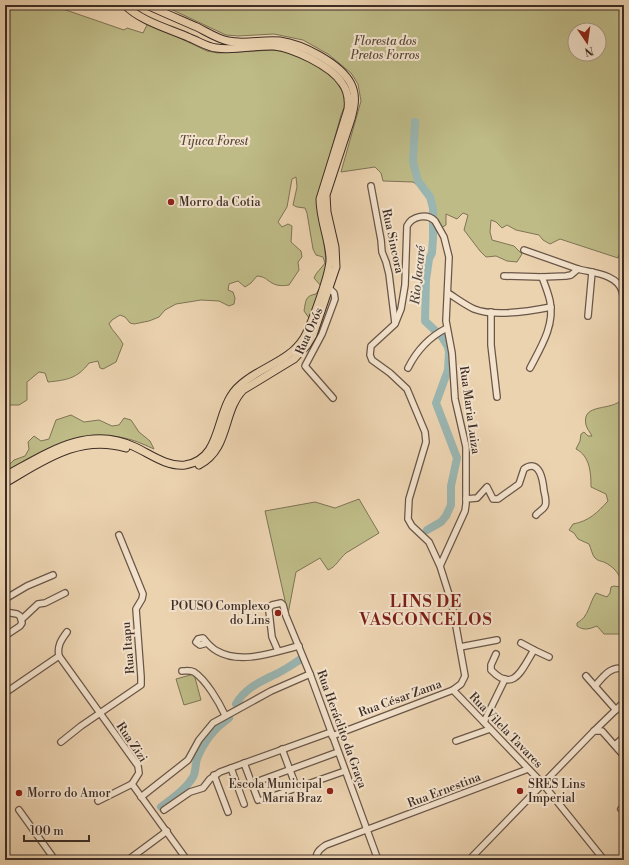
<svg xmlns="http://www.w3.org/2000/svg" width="629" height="865" font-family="'Libre Bodoni',serif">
	<rect width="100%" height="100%" fill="#ecd3b0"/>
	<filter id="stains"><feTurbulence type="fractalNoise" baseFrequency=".005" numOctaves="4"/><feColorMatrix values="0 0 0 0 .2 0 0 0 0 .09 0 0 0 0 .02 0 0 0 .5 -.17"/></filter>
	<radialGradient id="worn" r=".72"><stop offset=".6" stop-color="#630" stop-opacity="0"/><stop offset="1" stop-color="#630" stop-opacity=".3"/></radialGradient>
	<g fill="#bebb87" stroke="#7e7456" fill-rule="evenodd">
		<path d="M 5,5 L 58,5 L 60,8 L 124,30 L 127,28 L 143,33 L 148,23 L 207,51 L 218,53 L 273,50 L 289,52 L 303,57 L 329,73 L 342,87 L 346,103 L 341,115 L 317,202 L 323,233 L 326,262 L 325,276 L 309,318 L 304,311 C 306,300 305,296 316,294 L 321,286 L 314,278 C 316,272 321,269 325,263 L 323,257 L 316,255 L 313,249 L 307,213 L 305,208 L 297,207 L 293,205 L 297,187 L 296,177 L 292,179 L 287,207 L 278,222 L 282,227 L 288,224 L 292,226 L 291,242 L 301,251 L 302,257 L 298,262 L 299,270 L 289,285 C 283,286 277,286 272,283 C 265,279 266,277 257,276 L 251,283 L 245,287 L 238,281 L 229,284 L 228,290 L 233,292 L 235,298 L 234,304 L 229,306 L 219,301 L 201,300 L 176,304 L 165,310 L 159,317 L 149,321 L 134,324 L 130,323 L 125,317 L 120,315 L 112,320 L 109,324 C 113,332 119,336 123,344 L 116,362 L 103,369 L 100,368 L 98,361 L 89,363 C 77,379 66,380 48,382 L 45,373 L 39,372 L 27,382 L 27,400 L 19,405 L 5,405 Z"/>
		<path d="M 162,5 L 624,5 L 624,258 L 619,255 L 618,258 L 560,239 L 550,244 L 543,240 L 539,235 L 516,230 L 507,225 L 502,228 L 496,222 L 491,220 L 490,232 L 492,240 L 514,246 L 522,254 L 517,262 L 507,261 L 496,256 L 486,257 L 480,251 L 464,230 L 468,215 L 463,213 L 457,219 L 446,214 L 446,225 L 441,228 L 431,214 L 431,197 L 423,189 L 413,182 L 383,181 L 381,173 L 375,167 L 341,172 L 361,101 L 358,84 L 351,73 L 328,54 L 303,40 L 274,34 L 238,36 L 226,35 ZM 575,30 L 599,30 L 599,54 L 575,54 Z"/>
		<path d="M 624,376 L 624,634 L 604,634 L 597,626 C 589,629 584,631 577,626 L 577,623 C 589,617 589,603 596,593 L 607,597 L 610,593 L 611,587 L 614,586 L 621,587 C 622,575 614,567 604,562 C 601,561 598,561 595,558 C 592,555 591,548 589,544 L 578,539 L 574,533 L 569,530 L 573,524 C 589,521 597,513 608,501 L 606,494 L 591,487 C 591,473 590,456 576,449 L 580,441 L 581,434 L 584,432 L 588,436 L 592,436 C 590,432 587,429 586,425 C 581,402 612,412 622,399 L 620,386 Z"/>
		<path d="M 71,415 L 84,422 L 99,420 L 112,426 L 119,425 L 124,418 L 131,420 L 139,432 L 150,441 L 154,449 C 147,446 139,442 132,440 C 84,425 45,450 5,471 L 9,469 L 9,465 L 14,460 L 25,456 L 29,449 L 28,442 L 34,436 L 41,441 L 49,439 L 56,420 Z"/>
		<path d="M 359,499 L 379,533 C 368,540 357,546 346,553 C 339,559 336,567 328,570 L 320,558 L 296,572 L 288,614 L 265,511 L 315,502 L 335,508 Z"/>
		<path d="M 194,674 L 201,700 L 184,705 L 176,679 Z"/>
	</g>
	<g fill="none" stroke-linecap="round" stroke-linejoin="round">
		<g stroke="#9ab6b2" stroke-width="8">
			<path d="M 415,122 L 413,162 L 418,181 L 430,197 L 433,208 L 433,238 L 432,253 L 429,259 L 426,280 L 425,321 L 442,337 L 448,347 L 449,352 L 448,370 L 436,403 L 457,458 L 451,486 L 451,505 L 446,516 L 441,522 L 427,530"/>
			<path d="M 236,704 C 245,688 260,682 276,674 C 285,670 293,664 301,659"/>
			<path d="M 161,807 C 172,799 186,789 193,777 C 196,772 195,765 197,759 C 203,743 215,728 229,718"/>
		</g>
		<defs>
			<g id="minor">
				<path d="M 371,186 L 381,240 L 382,252 L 386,262 L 389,274 L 395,323"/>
				<path d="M 524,250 L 578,269"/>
				<path d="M 504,276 L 542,277 L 566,276 L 571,275 L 578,269 C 593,273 617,274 622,291 C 624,297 624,304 624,311"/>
				<path d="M 329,288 L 334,293 L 335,299 L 322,334 L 305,366 L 333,398"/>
				<path d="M 448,293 C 456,298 465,305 474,309 C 494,317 531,311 551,307"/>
				<path d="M 491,312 L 491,345 L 497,397"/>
				<path d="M 588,316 L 592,272"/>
				<path d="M 408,368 C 417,350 429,337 447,328"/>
				<path d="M 530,368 C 541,347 555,325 550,301 C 548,292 545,285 542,277"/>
				<path d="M 466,499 L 477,498 L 487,487 L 493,499 L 498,499 L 519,484 L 524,469 C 540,458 543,481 544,491 C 545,495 547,502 545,506 C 543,510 538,512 536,515"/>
				<path d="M 5,599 L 27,586 L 53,575"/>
				<path d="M 5,612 L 17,614 L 20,616 L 22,623 L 20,626 L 5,636"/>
				<path d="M 22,619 L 38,604 L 45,603 L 65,593"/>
				<path d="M 67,632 C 61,640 57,646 59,656 L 138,766 L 139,773 L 132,784 L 187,860"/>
				<path d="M 207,643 L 200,645 L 196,642 L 198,639 L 203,638 C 207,643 211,648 217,651 C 241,665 274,652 299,646"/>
				<path d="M 521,643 L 534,650 L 549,657"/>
				<path d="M 460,647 L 497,640"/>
				<path d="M 278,651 L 272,637 L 269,611 L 269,608 L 272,605 L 281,603 L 283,605 L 286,616 L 310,674 L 378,860"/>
				<path d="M 496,654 L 491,665 L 491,670 C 514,694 522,669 534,650"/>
				<path d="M 182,671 C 186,671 190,670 194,672 C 206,680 219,702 225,715"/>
				<path d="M 586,676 L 616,710"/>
				<path d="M 595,686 C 603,677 611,665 624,669"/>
				<path d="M 453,690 L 543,784 L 604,860"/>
				<path d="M 5,693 L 59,656"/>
				<path d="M 484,722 L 505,679"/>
				<path d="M 594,731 L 602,731 L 624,756"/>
				<path d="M 332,736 L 453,690 L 461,684 L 465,676 L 452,604 L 440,566 L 429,542 L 412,526 L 408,519 L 409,499 L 426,442 L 425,432 L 407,389 L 390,373 L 372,360 L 370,355 L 371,346 L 395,324 L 401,309 L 405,285 L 407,226 C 412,216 427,213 435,221 L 444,237 L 449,257 L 446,321 L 452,353 L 455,399 L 466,447 L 466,504 L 465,511 L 440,566"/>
				<path d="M 456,741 L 490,729"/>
				<path d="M 61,742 L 81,726 L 141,685 L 141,677 L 136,609 L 142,599 L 143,594 L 119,535"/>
				<path d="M 615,745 L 624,737"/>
				<path d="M 282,749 L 297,789"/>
				<path d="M 244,763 L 258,800"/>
				<path d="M 231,768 L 244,804"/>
				<path d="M 214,775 L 228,812"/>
				<path d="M 256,782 L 338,752"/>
				<path d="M 141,797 L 188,760 L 199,740 L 213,723 L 271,691 L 310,674"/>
				<path d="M 262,800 L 345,771"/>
				<path d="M 98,801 L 132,784"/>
				<path d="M 621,809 L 624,806"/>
				<path d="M 19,810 L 55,860"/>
				<path d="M 164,810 L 190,792 L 203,788 L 210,779 L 220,772 L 331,732"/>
				<path d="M 128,860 L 167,831"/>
				<path d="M 316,860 C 316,852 320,849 326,845 L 528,769"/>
				<path d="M 469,860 L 594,731 L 624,702"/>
			</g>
			<g id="major">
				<path d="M 147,5 C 164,13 181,20 197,27 C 207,32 218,39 228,41 C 245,45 263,39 280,41 C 302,44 340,63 351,84 C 357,96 354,108 351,119 L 326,195 L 327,212 L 335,247 L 336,267 L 313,335 L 307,345 L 294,359 L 243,390 C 222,412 230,449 199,465"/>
				<path d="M 5,476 C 46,454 87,424 135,447 C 150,454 167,467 185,465 C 220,460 216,419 231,396 C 242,377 272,367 289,354 C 295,350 300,344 304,338 C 311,325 331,272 330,258 C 329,238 320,220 320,199 L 348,109 C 349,100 348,91 342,83 C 331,66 293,48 274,46 C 255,45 235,51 216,48 C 207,47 198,41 190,38 C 170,29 140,21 125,5"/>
				<path d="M 5,483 C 43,461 79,434 126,448"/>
			</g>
		</defs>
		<use href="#minor" stroke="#695648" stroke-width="8"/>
		<use href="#major" stroke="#3d2d25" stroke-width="9"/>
		<use href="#minor" stroke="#f3e2cc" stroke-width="5.5"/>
		<use href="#major" stroke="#ecd3b0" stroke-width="7"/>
	</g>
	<g fill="#8f2418" stroke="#f3e2cc" stroke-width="1.5">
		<circle cx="171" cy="202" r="4"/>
		<circle cx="278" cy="613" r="4"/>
		<circle cx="330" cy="791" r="4"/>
		<circle cx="520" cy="791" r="4"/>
		<circle cx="19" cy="793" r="4"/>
	</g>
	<g text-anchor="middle" stroke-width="4" stroke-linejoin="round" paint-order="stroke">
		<g font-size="12" font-style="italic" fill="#574939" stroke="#f3e2cc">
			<text x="385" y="45">Floresta dos<tspan x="385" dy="14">Pretos Forros</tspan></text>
			<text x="214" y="145">Tijuca Forest</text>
		</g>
		<g font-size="12" fill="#3d2d25" stroke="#f3e2cc" text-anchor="start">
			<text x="179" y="206">Morro da Cotia</text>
			<text x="270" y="610" text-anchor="end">POUSO Complexo<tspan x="270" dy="14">do Lins</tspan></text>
			<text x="322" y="788" text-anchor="end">Escola Municipal<tspan x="322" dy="14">Maria Braz</tspan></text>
			<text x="528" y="788">SRES Lins<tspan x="528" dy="14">Imperial</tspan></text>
			<text x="27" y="797">Morro do Amor</text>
		</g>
		<g font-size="12" fill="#3d2d25" stroke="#f3e2cc">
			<text transform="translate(393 241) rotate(78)" y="4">Rua Sincora</text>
			<text transform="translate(309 331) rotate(-66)" y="4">Rua Orós</text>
			<text transform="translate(470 410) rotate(82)" y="4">Rua Maria Luiza</text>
			<text transform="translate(128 648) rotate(-95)" y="4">Rua Itapu</text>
			<text transform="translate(400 698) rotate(-20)" y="4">Rua César Zama</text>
			<text transform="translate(342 729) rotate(70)" y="4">Rua Heráclito da Graça</text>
			<text transform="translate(506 730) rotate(46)" y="4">Rua Vilela Tavares</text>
			<text transform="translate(132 742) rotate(56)" y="4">Rua Zizi</text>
			<text transform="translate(444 790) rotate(-21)" y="4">Rua Ernestina</text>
		</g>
		<g font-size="13" font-style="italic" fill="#504841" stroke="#f3e2cc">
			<text transform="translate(417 275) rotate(-84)" y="5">Rio Jacaré</text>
		</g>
		<g font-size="16" font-weight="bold" letter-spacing="1" fill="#7a1f14" stroke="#f3e2cc">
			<text x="426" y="607">LINS DE<tspan x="426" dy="18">VASCONCELOS</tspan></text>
		</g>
	</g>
	<rect width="629" height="865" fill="none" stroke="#ecd3b0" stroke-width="20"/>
	<rect x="6" y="6" width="617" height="853" fill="none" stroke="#3d2d25" stroke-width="2"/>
	<rect x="10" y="10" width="609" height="845" fill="none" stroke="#3d2d25"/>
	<g transform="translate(587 42) rotate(167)"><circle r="19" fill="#f3e2cc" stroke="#aa9a89"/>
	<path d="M0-3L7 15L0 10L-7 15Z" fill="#8f2418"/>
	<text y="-6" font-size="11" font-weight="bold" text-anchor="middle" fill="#3d2d25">N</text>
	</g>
	<path d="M24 835v6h65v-6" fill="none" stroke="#3d2d25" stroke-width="2"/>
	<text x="30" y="835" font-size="12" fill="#3d2d25" stroke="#f3e2cc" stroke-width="3" paint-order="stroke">100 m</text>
	<rect width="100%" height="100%" filter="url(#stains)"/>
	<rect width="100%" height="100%" fill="url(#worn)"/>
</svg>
